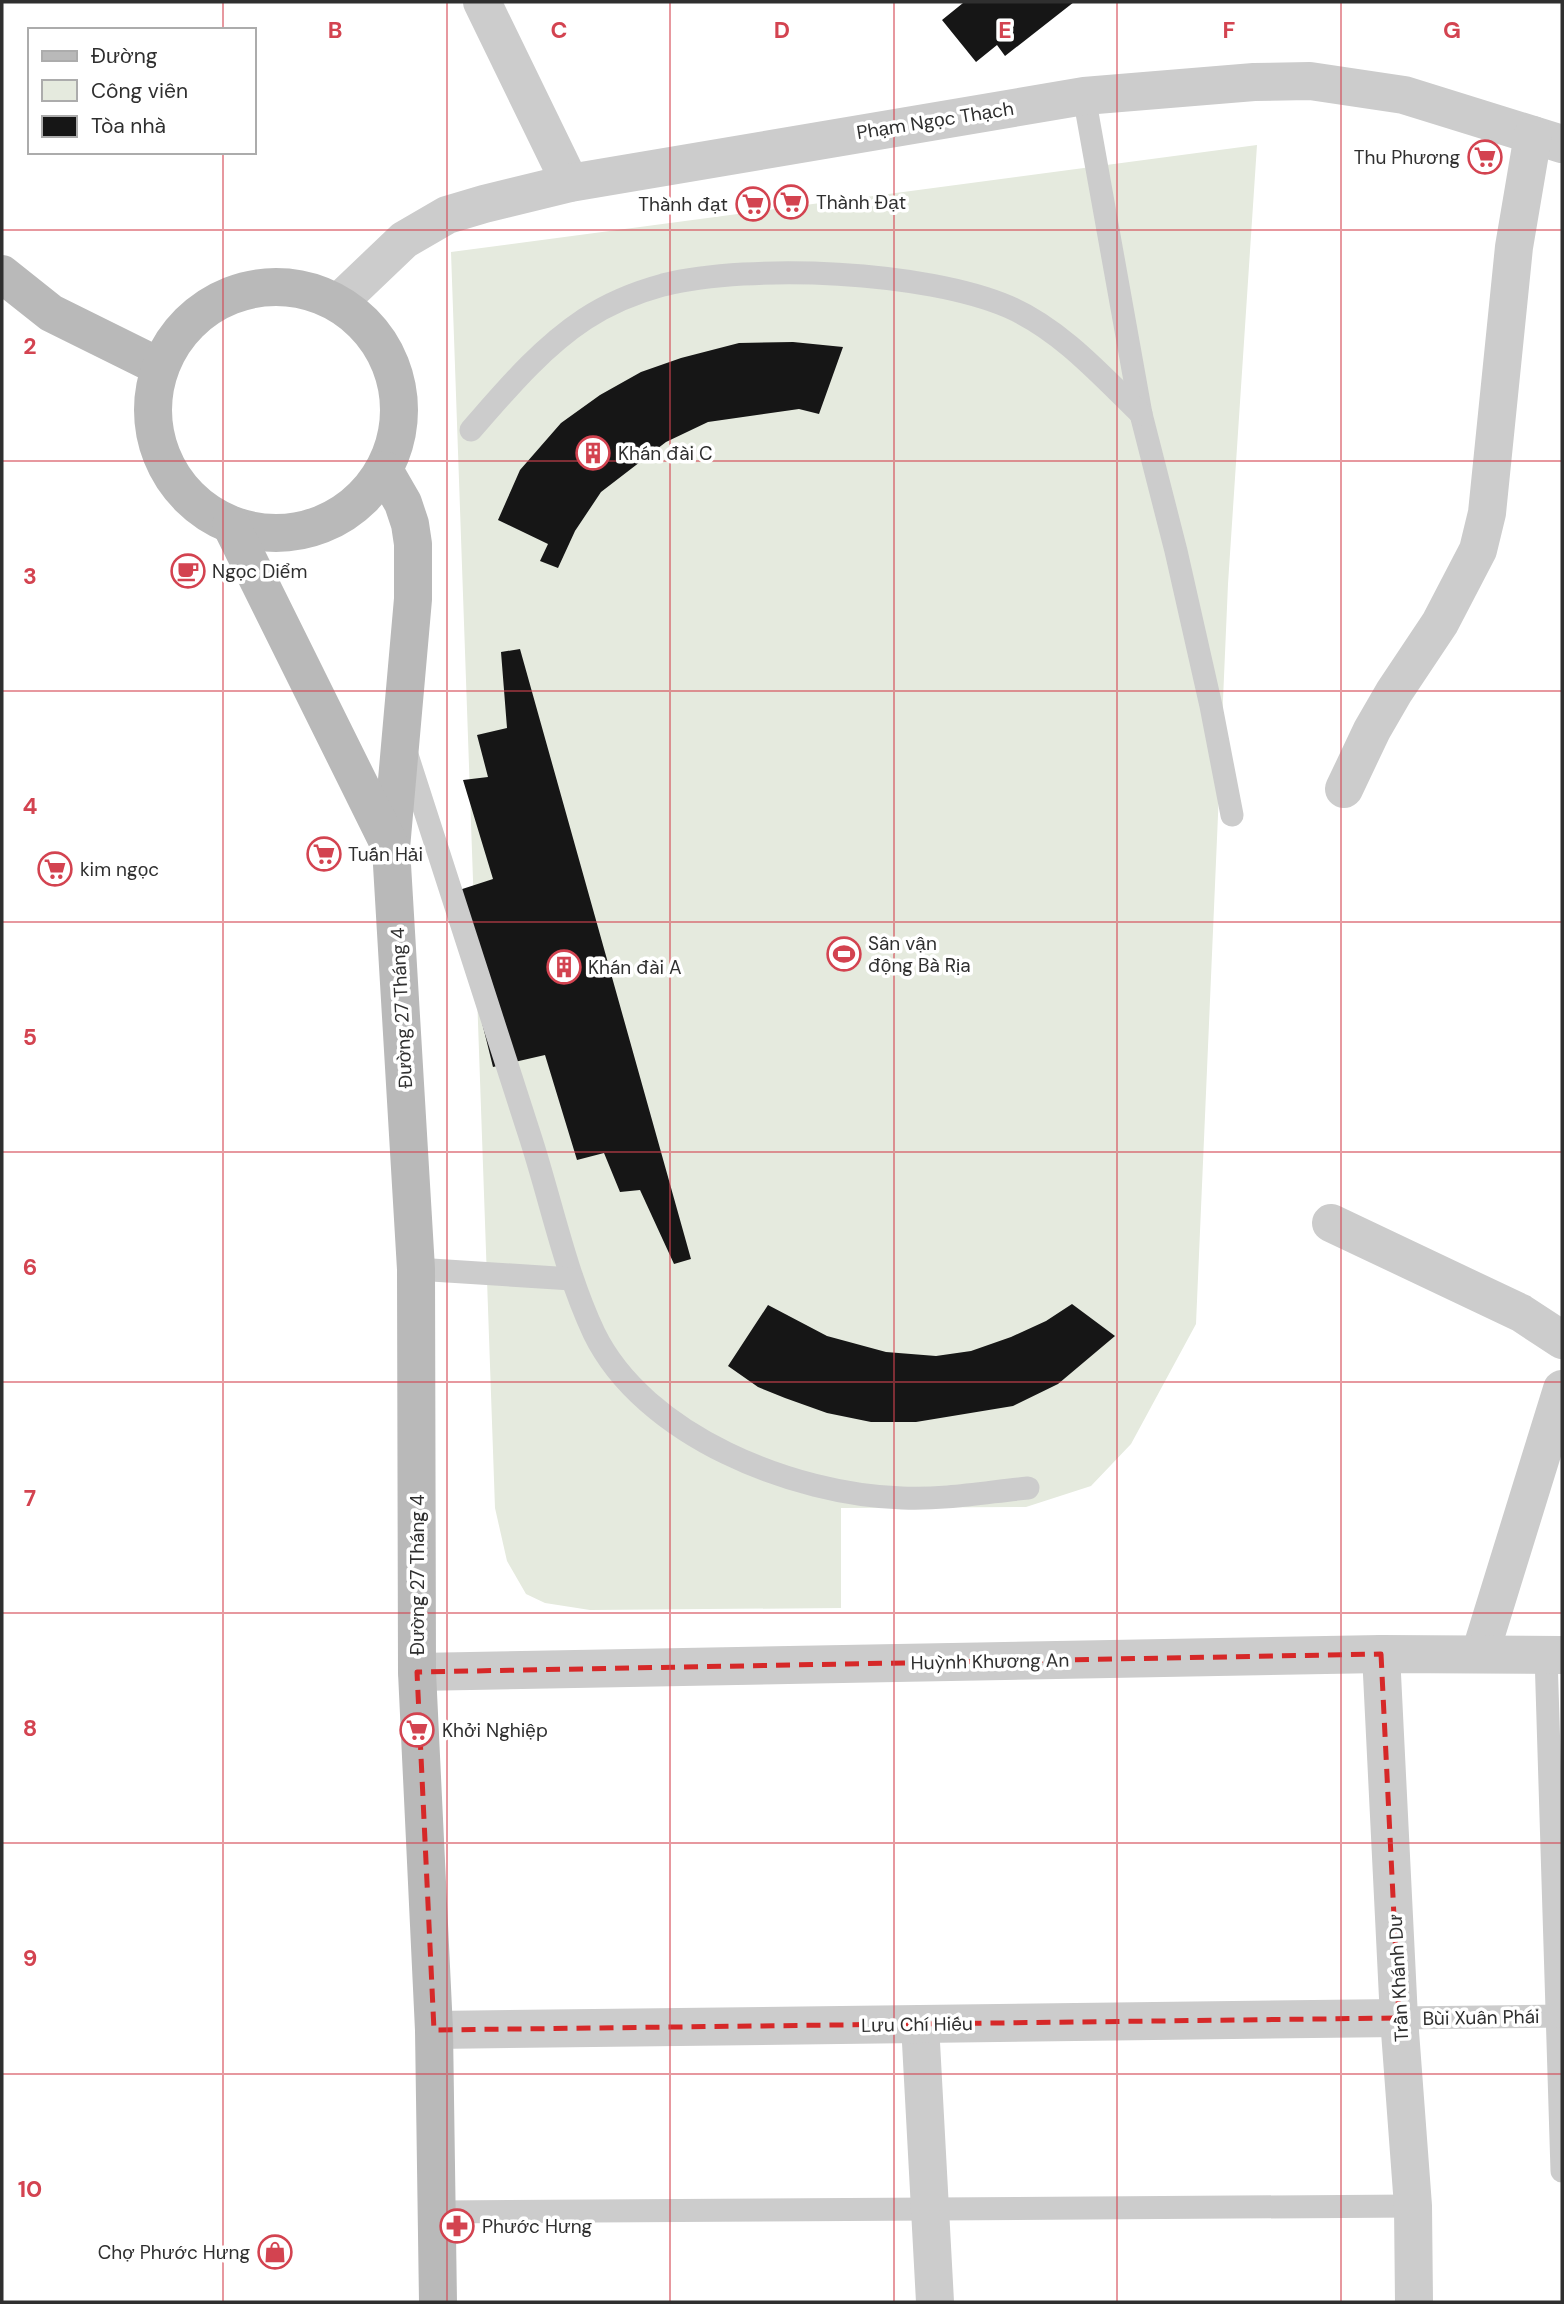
<svg xmlns="http://www.w3.org/2000/svg" width="1564" height="2304" font-family="'DM Sans',sans-serif">
	<rect width="100%" height="100%" fill="#fff"/>
	<path fill="#e5eade" d="M 1257,145 L 1228,584 L 1196,1324 L 1131,1444 L 1091,1486 L 1026,1507 L 841,1508 L 841,1608 L 590,1610 L 545,1603 L 526,1594 L 507,1561 L 495,1508 L 451,252 Z"/>
	<g fill="#161616">
		<path d="M 961,2 L 1074,2 L 1005,56 L 997,45 L 976,62 L 942,20 L 963,3 Z"/>
		<path d="M 793,342 L 843,347 L 819,414 L 799,409 L 708,422 L 666,442 L 601,492 L 575,531 L 558,568 L 540,561 L 548,544 L 498,520 L 520,470 L 561,423 L 600,395 L 641,372 L 681,358 L 739,343 Z"/>
		<path d="M 520,649 L 691,1259 L 674,1264 L 640,1190 L 620,1192 L 604,1153 L 577,1160 L 545,1055 L 493,1067 L 450,893 L 493,879 L 463,780 L 488,777 L 477,735 L 507,728 L 501,652 Z"/>
		<path d="M 1072,1304 L 1115,1336 L 1058,1384 L 1013,1406 L 916,1422 L 871,1422 L 827,1413 L 785,1398 L 758,1387 L 728,1366 L 768,1305 L 827,1336 L 886,1352 L 936,1356 L 971,1351 L 1011,1337 L 1046,1321 Z"/>
	</g>
	<g fill="none" stroke-linecap="round" stroke-linejoin="round">
		<g stroke="#ccc" stroke-width="23">
			<path d="M 1084,96 L 1141,414 L 1176,551 L 1211,706 L 1232,815"/>
			<path d="M 471,430 C 506,390 541,348 585,319 C 608,304 637,292 663,285 C 753,263 925,271 1009,307 C 1061,330 1101,375 1141,414"/>
			<path d="M 407,755 C 448,881 488,1007 529,1133 C 551,1200 564,1269 594,1333 C 644,1436 794,1495 902,1498 C 944,1500 987,1492 1028,1488"/>
			<path d="M 416,1269 L 572,1279"/>
			<path d="M 1546,1655 L 1562,2171"/>
			<path d="M 1399,2018 L 1562,2016"/>
			<path d="M 437,2212 L 1413,2206"/>
		</g>
		<g stroke="#ccc" stroke-width="38">
			<path d="M 482,2 L 570,183"/>
			<path d="M 338,303 L 404,240 L 447,215 L 484,204 L 570,183 L 1084,96 L 1254,82 L 1310,81 L 1404,95 L 1562,144"/>
			<path d="M 1344,789 L 1372,730 L 1394,692 L 1440,623 L 1478,550 L 1487,513 L 1514,247 L 1533,135"/>
			<path d="M 1331,1223 L 1521,1313 L 1562,1340"/>
			<path d="M 1381,1654 L 1399,2018 L 1413,2206 L 1414,2302"/>
			<path d="M 1480,1654 L 1562,1389"/>
			<path d="M 417,1672 L 1381,1654 L 1562,1655"/>
			<path d="M 920,2024 L 935,2302"/>
			<path d="M 434,2030 L 1399,2018"/>
		</g>
		<g stroke="#b9b9b9" stroke-width="38">
			<path d="M 2,274 L 51,313 L 160,367"/>
			<circle cx="276" cy="410" r="123"/>
			<path d="M 384,470 L 403,503 L 410,524 L 413,544 L 413,599 L 391,848 L 416,1269 L 417,1672 L 434,2030 L 438,2302"/>
			<path d="M 231,525 L 391,848"/>
		</g>
	</g>
	<path fill="none" stroke="#d62828" stroke-width="5" stroke-dasharray="14 9" stroke-linejoin="round" d="M 1381,1654 L 1399,2018 L 434,2030 L 417,1672 Z"/>
	<path fill="none" stroke="#d34350" stroke-width="2" stroke-opacity="0.55" d="M 223,2 L 223,30M 447,2 L 447,2302M 670,2 L 670,2302M 894,2 L 894,2302M 1117,2 L 1117,2302M 1341,2 L 1341,2302M 223,152 L 223,2302M 2,230 L 1562,230M 2,461 L 1562,461M 2,691 L 1562,691M 2,922 L 1562,922M 2,1152 L 1562,1152M 2,1382 L 1562,1382M 2,1613 L 1562,1613M 2,1843 L 1562,1843M 2,2074 L 1562,2074"/>
	<defs>
		<symbol id="supermarket-ring" viewBox="-11 -11 22 22"><circle r="9.5" fill="#fff" stroke="#d34350" stroke-width="1.5"/><path d="M-6-5.5h2.5l.6 2H6L4.5 2H-2.5L-4.4-4H-6ZM-1.5 3.2a1.3 1.3 0 1 0 .1 0ZM3 3.2a1.3 1.3 0 1 0 .1 0Z" fill="#d34350"/></symbol>
		<symbol id="building-ring" viewBox="-11 -11 22 22"><circle r="9.5" fill="#fff" stroke="#d34350" stroke-width="1.5"/><path d="M-4-6H4V6H1V3H-1V6H-4ZM-2.5-4.3h1.7v1.8h-1.7ZM.8-4.3h1.7v1.8H.8ZM-2.5-1h1.7V.8h-1.7ZM.8-1h1.7V.8H.8Z" fill="#d34350"/></symbol>
		<symbol id="cafe-ring" viewBox="-11 -11 22 22"><circle r="9.5" fill="#fff" stroke="#d34350" stroke-width="1.5"/><path d="M-5.5-4.5H6V0H3Q3 3.5 0 3.5H-2.5Q-5.5 3.5-5.5 0ZM3-3.2v2h1.7v-2ZM-6 4.5H4V6H-6Z" fill="#d34350"/></symbol>
		<symbol id="stadium-ring" viewBox="-11 -11 22 22"><circle r="9.5" fill="#fff" stroke="#d34350" stroke-width="1.5"/><path d="M0-5a6.5 5 0 1 0 0 10a6.5 5 0 1 0 0-10ZM-3.5-1.8h7v3.6h-7Z" fill="#d34350"/></symbol>
		<symbol id="pharmacy-ring" viewBox="-11 -11 22 22"><circle r="9.5" fill="#fff" stroke="#d34350" stroke-width="1.5"/><path d="M-2-6h4v4h4v4h-4v4h-4v-4h-4v-4h4Z" fill="#d34350"/></symbol>
		<symbol id="shop-ring" viewBox="-11 -11 22 22"><circle r="9.5" fill="#fff" stroke="#d34350" stroke-width="1.5"/><path d="M-5-2.5h2.3a2.7 3.5 0 0 1 5.4 0H5L5.5 6h-11ZM-1.5-2.5h3a1.5 2.3 0 0 0-3 0Z" fill="#d34350"/></symbol>
	</defs>
	<g fill-rule="evenodd">
		<use href="#supermarket-ring" x="1466" y="138" width="38" height="38"/>
		<use href="#supermarket-ring" x="772" y="183" width="38" height="38"/>
		<use href="#supermarket-ring" x="734" y="185" width="38" height="38"/>
		<use href="#building-ring" x="574" y="434" width="38" height="38"/>
		<use href="#cafe-ring" x="169" y="552" width="38" height="38"/>
		<use href="#supermarket-ring" x="305" y="835" width="38" height="38"/>
		<use href="#supermarket-ring" x="36" y="850" width="38" height="38"/>
		<use href="#stadium-ring" x="825" y="935" width="38" height="38"/>
		<use href="#building-ring" x="545" y="948" width="38" height="38"/>
		<use href="#supermarket-ring" x="398" y="1711" width="38" height="38"/>
		<use href="#pharmacy-ring" x="438" y="2207" width="38" height="38"/>
		<use href="#shop-ring" x="256" y="2233" width="38" height="38"/>
	</g>
	<g text-anchor="middle" stroke-width="7" stroke-linejoin="round" paint-order="stroke">
		<g font-size="19" fill="#2f2f2f" stroke="#fff">
			<text transform="translate(935 120) rotate(-9)" y="7">Phạm Ngọc Thạch</text>
			<text transform="translate(401 1008) rotate(-93)" y="7">Đường 27 Tháng 4</text>
			<text transform="translate(417 1575) rotate(-90)" y="7">Đường 27 Tháng 4</text>
			<text transform="translate(990 1661) rotate(-1)" y="7">Huỳnh Khương An</text>
			<text transform="translate(1398 1978) rotate(-93)" y="7">Trần Khánh Dư</text>
			<text transform="translate(1481 2017) rotate(-1)" y="7">Bùi Xuân Phái</text>
			<text transform="translate(917 2024) rotate(-1)" y="7">Lưu Chí Hiếu</text>
		</g>
		<g font-size="19" fill="#2f2f2f" stroke="#fff" text-anchor="start">
			<text x="1460" y="164" text-anchor="end">Thu Phương</text>
			<text x="816" y="209">Thành Đạt</text>
			<text x="728" y="211" text-anchor="end">Thành đạt</text>
			<text x="618" y="460">Khán đài C</text>
			<text x="212" y="578">Ngọc Diểm</text>
			<text x="348" y="861">Tuấn Hải</text>
			<text x="80" y="876">kim ngọc</text>
			<text x="868" y="950">Sân vận<tspan x="868" dy="22">động Bà Rịa</tspan></text>
			<text x="588" y="974">Khán đài A</text>
			<text x="442" y="1737">Khởi Nghiệp</text>
			<text x="482" y="2233">Phước Hưng</text>
			<text x="250" y="2259" text-anchor="end">Chợ Phước Hưng</text>
		</g>
	</g>
	<g font-size="23" text-anchor="middle" font-weight="bold" fill="#d34350" stroke="#fff" stroke-width="7" stroke-linejoin="round" paint-order="stroke">
		<text x="335" y="38">B</text>
		<text x="559" y="38">C</text>
		<text x="782" y="38">D</text>
		<text x="1005" y="38">E</text>
		<text x="1229" y="38">F</text>
		<text x="1452" y="38">G</text>
		<text x="30" y="354">2</text>
		<text x="30" y="584">3</text>
		<text x="30" y="814">4</text>
		<text x="30" y="1045">5</text>
		<text x="30" y="1275">6</text>
		<text x="30" y="1506">7</text>
		<text x="30" y="1736">8</text>
		<text x="30" y="1966">9</text>
		<text x="30" y="2197">10</text>
	</g>
	<rect width="1564" height="2304" fill="none" stroke="#2f2f2f" stroke-width="7"/>
	<rect x="28" y="28" width="228" height="126" fill="#ffffff" stroke="#acacac" stroke-width="2"/>
	<rect x="42" y="51" width="35" height="10" fill="#b9b9b9" stroke="#acacac" stroke-width="2"/>
	<text x="91" y="63" font-size="21" fill="#2f2f2f">Đường</text>
	<rect x="42" y="80" width="35" height="21" fill="#e5eade" stroke="#acacac" stroke-width="2"/>
	<text x="91" y="98" font-size="21" fill="#2f2f2f">Công viên</text>
	<rect x="42" y="116" width="35" height="21" fill="#161616" stroke="#acacac" stroke-width="2"/>
	<text x="91" y="133" font-size="21" fill="#2f2f2f">Tòa nhà</text>
</svg>
